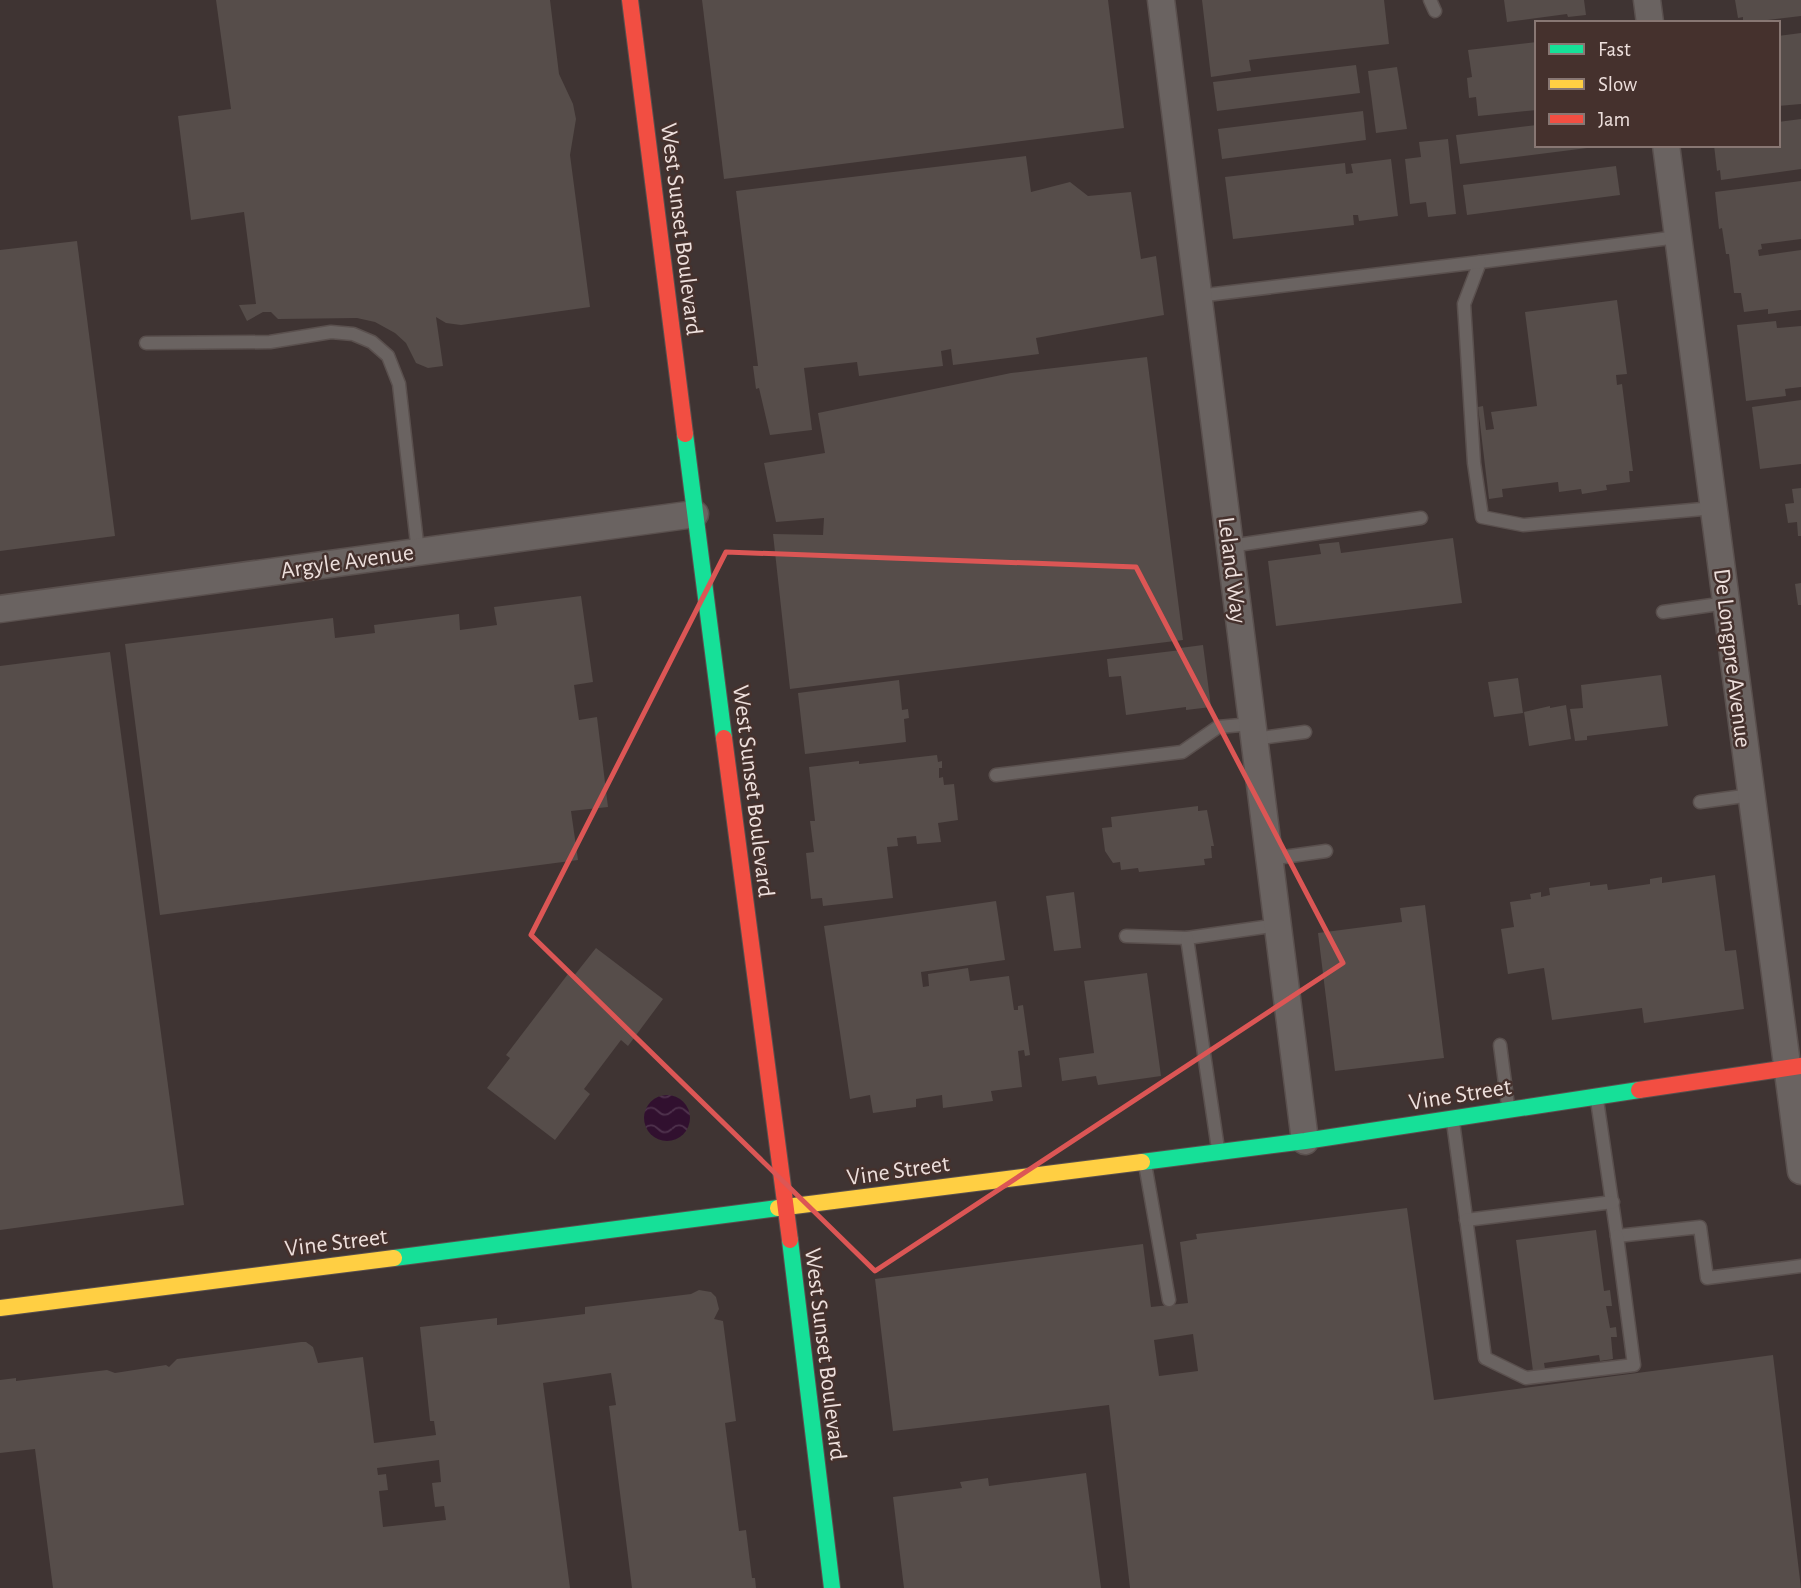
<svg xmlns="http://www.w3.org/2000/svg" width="1801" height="1588" font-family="'Alegreya Sans',sans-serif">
	<defs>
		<pattern id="water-waves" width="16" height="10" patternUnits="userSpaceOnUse" patternTransform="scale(1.75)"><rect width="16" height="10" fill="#31102f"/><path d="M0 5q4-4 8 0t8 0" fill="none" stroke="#4f324d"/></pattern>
	</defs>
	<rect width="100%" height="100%" fill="#3f3433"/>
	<circle fill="url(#water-waves)" cx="667" cy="1118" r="23"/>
	<g fill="#564d4a" fill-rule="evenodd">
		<path d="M 216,0 L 550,0 L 559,74 L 573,104 L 576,119 L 570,155 L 590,307 L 461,325 L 446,323 L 436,317 L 443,366 L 428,368 L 416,363 L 406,343 L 395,333 L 375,322 L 357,318 L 278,319 L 271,312 L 263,312 L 247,321 L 239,305 L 256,304 L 244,212 L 191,220 L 178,116 L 231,109 Z"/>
		<path d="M 702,0 L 1108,0 L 1124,128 L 724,179 Z"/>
		<path d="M 1202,0 L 1384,0 L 1389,44 L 1249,60 L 1251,71 L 1211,77 Z"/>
		<path d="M 1504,0 L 1584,0 L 1586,15 L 1568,17 L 1567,14 L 1507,22 Z"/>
		<path d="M 1735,0 L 1801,0 L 1801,16 L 1743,23 L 1743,17 L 1738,18 Z"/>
		<path d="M 1801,33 L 1801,104 L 1778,106 L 1778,36 Z"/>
		<path d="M 1537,42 L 1537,110 L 1478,116 L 1476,97 L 1469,98 L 1467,78 L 1472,77 L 1468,50 Z"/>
		<path d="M 1356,65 L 1360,93 L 1217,111 L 1213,82 Z"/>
		<path d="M 1397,67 L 1407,129 L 1376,133 L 1368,71 Z"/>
		<path d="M 1363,111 L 1366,140 L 1222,159 L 1218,129 Z"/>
		<path d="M 1801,119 L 1801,169 L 1721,180 L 1720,170 L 1717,171 L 1714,145 L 1778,145 L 1778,122 Z"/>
		<path d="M 1537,125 L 1537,145 L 1595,147 L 1460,164 L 1456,135 Z"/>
		<path d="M 1448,139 L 1456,214 L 1428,217 L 1426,202 L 1410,204 L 1405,159 L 1421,157 L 1419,142 Z"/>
		<path d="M 1026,156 L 1031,192 L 1070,182 L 1088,196 L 1131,192 L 1141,259 L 1156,256 L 1164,315 L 1036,338 L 1039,354 L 953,365 L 951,349 L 941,351 L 943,366 L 859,376 L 857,362 L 804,368 L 812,430 L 770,435 L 759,388 L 756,389 L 753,366 L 758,366 L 736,191 Z"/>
		<path d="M 1391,159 L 1398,216 L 1359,221 L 1358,215 L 1353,215 L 1354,225 L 1233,239 L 1225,177 L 1345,163 L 1346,174 L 1353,173 L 1351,164 Z"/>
		<path d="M 1616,166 L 1620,195 L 1467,215 L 1463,185 Z"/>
		<path d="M 1801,181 L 1801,239 L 1761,244 L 1762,249 L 1758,250 L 1759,256 L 1801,250 L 1801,310 L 1768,314 L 1768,309 L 1744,312 L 1741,293 L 1734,293 L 1729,254 L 1726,254 L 1722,228 L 1719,229 L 1715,192 Z"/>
		<path d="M 77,241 L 115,536 L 0,551 L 0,250 Z"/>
		<path d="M 1617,300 L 1627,374 L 1616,375 L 1617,385 L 1622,384 L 1633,471 L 1629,471 L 1630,482 L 1606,485 L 1607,490 L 1582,494 L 1581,489 L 1559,492 L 1558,482 L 1502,489 L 1503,497 L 1489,499 L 1478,407 L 1483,406 L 1486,430 L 1494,429 L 1491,412 L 1537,406 L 1525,312 Z"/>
		<path d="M 1776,321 L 1777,328 L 1801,326 L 1801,387 L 1785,389 L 1786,396 L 1746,401 L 1737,325 Z"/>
		<path d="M 1147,357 L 1183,640 L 790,689 L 773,534 L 823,535 L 824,518 L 776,522 L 764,463 L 825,453 L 818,413 L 1011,373 Z"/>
		<path d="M 1801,400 L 1801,464 L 1760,469 L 1752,407 Z"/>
		<path d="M 1801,488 L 1801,536 L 1798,536 L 1797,522 L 1788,523 L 1785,504 L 1794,503 L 1792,489 Z"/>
		<path d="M 1453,538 L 1462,603 L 1276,626 L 1268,561 L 1321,554 L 1319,544 L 1339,542 L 1341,553 Z"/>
		<path d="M 1801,583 L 1801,605 L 1798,605 L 1795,584 Z"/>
		<path d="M 581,596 L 593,682 L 574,685 L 579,720 L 597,717 L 608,807 L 571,811 L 578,860 L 160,915 L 125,644 L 333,618 L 335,638 L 375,633 L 374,625 L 459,614 L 460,630 L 497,625 L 494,607 Z"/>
		<path d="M 1203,645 L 1211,707 L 1186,710 L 1186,707 L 1126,715 L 1121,676 L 1109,677 L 1107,659 L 1181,650 L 1180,648 Z"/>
		<path d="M 110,652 L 184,1205 L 0,1230 L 0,666 Z"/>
		<path d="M 1661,675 L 1668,726 L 1587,736 L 1587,740 L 1575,741 L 1570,709 L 1583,708 L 1581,685 Z"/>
		<path d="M 1518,678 L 1523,713 L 1494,717 L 1488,682 Z"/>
		<path d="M 899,680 L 902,710 L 908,709 L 909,718 L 904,719 L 906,742 L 805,754 L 798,693 Z"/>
		<path d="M 1566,705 L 1571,739 L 1529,746 L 1524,712 L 1550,706 L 1550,708 Z"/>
		<path d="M 937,755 L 938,762 L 942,761 L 942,768 L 939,768 L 939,778 L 943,777 L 944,785 L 954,784 L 958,820 L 938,823 L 941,842 L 917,844 L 916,836 L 897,838 L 898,846 L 887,847 L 893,898 L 823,906 L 822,898 L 811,899 L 806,853 L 814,852 L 810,821 L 815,821 L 809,767 L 859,761 L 859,764 Z"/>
		<path d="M 1198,806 L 1198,811 L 1207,810 L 1214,846 L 1211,846 L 1212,858 L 1204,859 L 1205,865 L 1139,872 L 1138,868 L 1121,870 L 1120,862 L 1113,863 L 1105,851 L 1102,828 L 1112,827 L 1111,817 Z"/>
		<path d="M 1715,875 L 1725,951 L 1736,950 L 1744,1009 L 1644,1023 L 1642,1008 L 1552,1020 L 1544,968 L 1508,974 L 1501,929 L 1514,927 L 1510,902 L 1531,899 L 1530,894 L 1541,892 L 1541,897 L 1550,895 L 1549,888 L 1590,882 L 1590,886 L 1607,884 L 1608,890 L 1650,884 L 1650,879 L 1662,877 L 1662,883 Z"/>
		<path d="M 1074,892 L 1081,948 L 1054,951 L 1046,896 Z"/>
		<path d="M 996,901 L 1005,960 L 921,972 L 923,987 L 929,986 L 928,974 L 968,968 L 970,981 L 1009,976 L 1014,1010 L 1018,1010 L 1018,1006 L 1023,1005 L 1030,1055 L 1025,1056 L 1024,1050 L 1018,1051 L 1022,1087 L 991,1091 L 993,1101 L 943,1108 L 942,1095 L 916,1099 L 916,1107 L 873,1113 L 870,1095 L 850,1099 L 824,926 Z"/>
		<path d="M 1425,905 L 1444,1058 L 1335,1071 L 1318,933 L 1402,922 L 1400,908 Z"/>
		<path d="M 596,948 L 663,999 L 628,1046 L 621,1040 L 584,1089 L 590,1094 L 555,1140 L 487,1088 L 510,1058 L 506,1055 L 568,974 L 573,977 Z"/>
		<path d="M 1147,973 L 1161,1076 L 1098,1085 L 1096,1076 L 1062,1081 L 1059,1058 L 1094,1053 L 1084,981 Z"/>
		<path d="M 1407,1208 L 1434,1400 L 1773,1355 L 1801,1588 L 1130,1588 L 1109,1405 L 893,1431 L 875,1279 L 1143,1244 L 1151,1307 L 1188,1303 L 1180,1242 L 1197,1239 L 1196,1234 ZM 1193,1334 L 1198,1371 L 1159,1376 L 1154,1340 Z"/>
		<path d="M 1596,1230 L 1604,1291 L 1610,1290 L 1612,1306 L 1606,1306 L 1610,1328 L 1616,1327 L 1617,1337 L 1611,1337 L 1613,1359 L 1600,1361 L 1599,1355 L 1544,1363 L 1545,1369 L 1533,1371 L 1516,1240 Z"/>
		<path d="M 699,1290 L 711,1292 L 716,1297 L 719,1309 L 714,1319 L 723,1321 L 736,1421 L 725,1423 L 739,1531 L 746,1530 L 752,1578 L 755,1578 L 756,1588 L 632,1588 L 609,1406 L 616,1405 L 611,1373 L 543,1383 L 570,1588 L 53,1588 L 35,1449 L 0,1453 L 0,1380 L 16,1378 L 16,1381 L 107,1370 L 115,1373 L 166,1365 L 169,1367 L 177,1359 L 301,1342 L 306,1342 L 313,1347 L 318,1363 L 363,1357 L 374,1443 L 436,1435 L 434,1421 L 430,1421 L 420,1327 L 497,1318 L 497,1325 L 585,1314 L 585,1307 L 691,1294 ZM 439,1460 L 441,1482 L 432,1483 L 435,1507 L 444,1506 L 446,1520 L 383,1527 L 379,1491 L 388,1490 L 386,1474 L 378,1475 L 377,1468 Z"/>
		<path d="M 1086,1473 L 1101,1588 L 904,1588 L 893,1497 L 962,1488 L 960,1482 L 988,1478 L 989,1486 Z"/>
	</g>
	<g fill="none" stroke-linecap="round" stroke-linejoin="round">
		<defs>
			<g id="lane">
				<path d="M 1430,0 L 1435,11"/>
				<path d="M 1678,237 L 1480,262 L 1464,304 L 1474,463 L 1482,517 L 1523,525 L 1714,508"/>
				<path d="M 1198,296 L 1480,262"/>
				<path d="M 146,343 L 270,342 L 331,332 L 353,334 L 372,342 L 388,356 L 399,384 L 418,552"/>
				<path d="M 1230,546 L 1421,518"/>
				<path d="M 1663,612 L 1726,603"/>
				<path d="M 1254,739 L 1305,732"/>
				<path d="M 996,775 L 1182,752 L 1218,727 L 1252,724"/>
				<path d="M 1700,802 L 1751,795"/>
				<path d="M 1269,859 L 1326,851"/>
				<path d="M 1126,936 L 1187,938 L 1278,925"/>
				<path d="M 1187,938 L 1218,1149"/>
				<path d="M 1500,1045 L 1508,1106"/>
				<path d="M 1597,1100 L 1617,1236 L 1700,1227 L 1707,1278 L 1801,1266"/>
				<path d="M 1453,1122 L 1485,1358 L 1526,1378 L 1634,1365 L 1617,1236"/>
				<path d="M 1145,1164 L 1169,1300"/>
				<path d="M 1466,1220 L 1613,1202"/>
			</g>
			<g id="street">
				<path d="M 1161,0 L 1305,1141"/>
				<path d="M 1647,0 L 1650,23"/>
				<path d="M 1666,145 L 1801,1171"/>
				<path d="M 0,609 L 695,514"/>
			</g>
			<g id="fast">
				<path d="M 685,434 L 724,738"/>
				<path d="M 1142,1162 L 1305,1141 L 1639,1090"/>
				<path d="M 790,1240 L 832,1588"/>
				<path d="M 394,1258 L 778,1208"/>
			</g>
			<g id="slow">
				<path d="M 778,1208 L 1142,1162"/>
				<path d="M 0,1308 L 394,1258"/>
			</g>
			<g id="jam">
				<path d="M 630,0 L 685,434"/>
				<path d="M 724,738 L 790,1240"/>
				<path d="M 1639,1090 L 1801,1066"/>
			</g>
		</defs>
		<use href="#lane" stroke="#5a504e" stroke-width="15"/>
		<use href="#street" stroke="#5a504e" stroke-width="29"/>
		<use href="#fast" stroke="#5a504e" stroke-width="18"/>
		<use href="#slow" stroke="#5a504e" stroke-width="18"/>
		<use href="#jam" stroke="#5a504e" stroke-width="18"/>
		<use href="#lane" stroke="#6a6361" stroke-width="12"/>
		<use href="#street" stroke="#6a6361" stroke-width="26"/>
		<use href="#fast" stroke="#16e098" stroke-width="16"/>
		<use href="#slow" stroke="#ffcf43" stroke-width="16"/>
		<use href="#jam" stroke="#f24e42" stroke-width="16"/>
	</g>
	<path fill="none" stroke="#dc5655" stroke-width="5" stroke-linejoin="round" d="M 726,552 L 1136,567 L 1343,963 L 875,1271 L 531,935 Z"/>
	<g text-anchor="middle" stroke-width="5" stroke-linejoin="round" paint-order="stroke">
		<g font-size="24" fill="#eddfdc" stroke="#45312d">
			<text transform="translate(682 229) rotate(83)" y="8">West Sunset Boulevard</text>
			<text transform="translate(347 561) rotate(-8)" y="8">Argyle Avenue</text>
			<text transform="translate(1233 570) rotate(83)" y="8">Leland Way</text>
			<text transform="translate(1733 658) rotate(83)" y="8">De Longpre Avenue</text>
			<text transform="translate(754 791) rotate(83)" y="8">West Sunset Boulevard</text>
			<text transform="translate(1460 1094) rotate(-9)" y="8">Vine Street</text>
			<text transform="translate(898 1170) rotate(-8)" y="8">Vine Street</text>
			<text transform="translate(336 1242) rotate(-7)" y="8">Vine Street</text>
			<text transform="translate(826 1354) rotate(83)" y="8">West Sunset Boulevard</text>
		</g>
	</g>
	<rect x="1535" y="21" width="245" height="126" fill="#45312d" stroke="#887773" stroke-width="2"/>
	<rect x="1549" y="44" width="35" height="10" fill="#16e098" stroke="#887773" stroke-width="2"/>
	<text x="1598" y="56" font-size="21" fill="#eddfdc">Fast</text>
	<rect x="1549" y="79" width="35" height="10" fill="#ffcf43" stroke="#887773" stroke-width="2"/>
	<text x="1598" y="91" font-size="21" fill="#eddfdc">Slow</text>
	<rect x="1549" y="114" width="35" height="10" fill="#f24e42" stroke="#887773" stroke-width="2"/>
	<text x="1598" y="126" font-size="21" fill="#eddfdc">Jam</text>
</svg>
